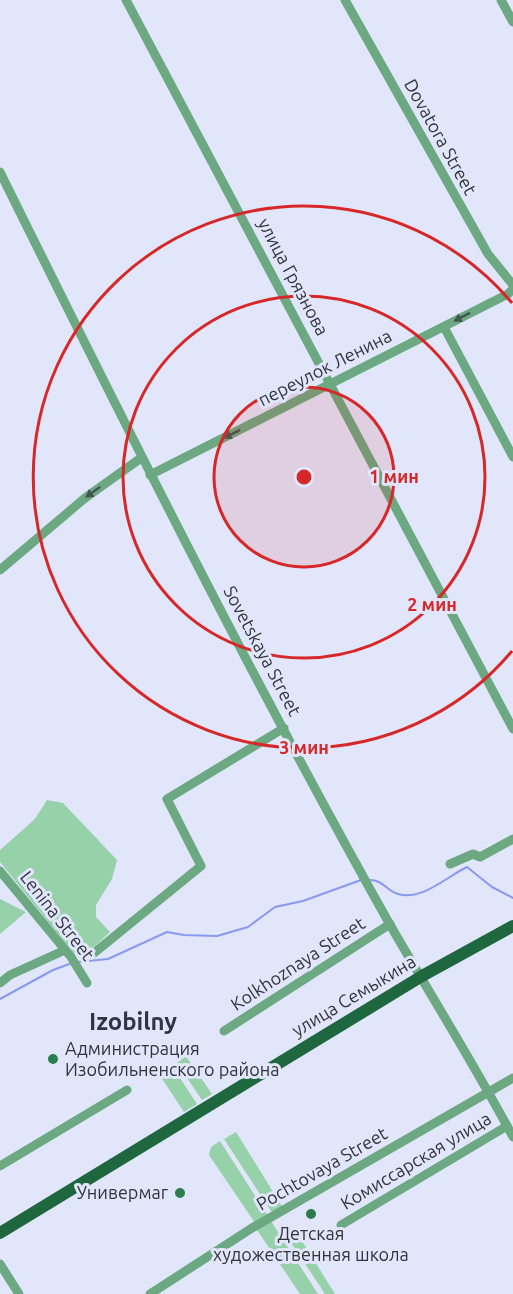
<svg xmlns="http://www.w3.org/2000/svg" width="513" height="1294" font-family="Ubuntu,sans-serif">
	<rect width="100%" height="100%" fill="#e1e6fb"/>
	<g fill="#96d1a9">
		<path d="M 47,800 L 63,803 L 117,860 L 112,879 L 96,905 L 96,917 L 110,932 L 83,957 L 74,954 L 0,862 L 0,850 L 35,819 Z"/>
		<path d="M 0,899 L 26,912 L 0,934 Z"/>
		<path d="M 186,1056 L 212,1094 L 202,1100 L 177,1063 Z"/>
		<path d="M 172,1066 L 197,1104 L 184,1112 L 159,1074 Z"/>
		<path d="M 236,1132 L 283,1208 L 273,1214 L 224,1139 Z"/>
		<path d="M 220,1141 L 268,1216 L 255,1223 L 209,1155 L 211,1147 Z"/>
		<path d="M 271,1221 L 318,1294 L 300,1294 L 257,1230 Z"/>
		<path d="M 297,1233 L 335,1294 L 325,1294 L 288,1238 Z"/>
	</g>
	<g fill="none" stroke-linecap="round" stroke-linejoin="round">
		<g stroke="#8998f0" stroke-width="2">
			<path d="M 370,880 C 383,880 387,891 398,894 C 422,901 446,877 467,867 L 492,887 L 513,898"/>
			<path d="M 77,962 L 108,959 L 167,932 L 184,935 L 217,936 L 248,927 L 275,907 L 303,901 L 361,880"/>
			<path d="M 0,999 L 53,970 L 72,963"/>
		</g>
		<g stroke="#6ca881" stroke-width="9">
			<path d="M 126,0 L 513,729"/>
			<path d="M 345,0 L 488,254 L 513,285"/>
			<path d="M 501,0 L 513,22"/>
			<path d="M 0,172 C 125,425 251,677 389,923 C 430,994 474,1064 513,1137"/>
			<path d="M 444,327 L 513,457"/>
			<path d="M 150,475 L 508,294 L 513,289"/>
			<path d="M 0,570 L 85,498 L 141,458"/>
			<path d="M 450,864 L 473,854 L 480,857 L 513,839"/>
			<path d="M 0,871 L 71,957 L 87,983"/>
			<path d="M 94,953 L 201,866 L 167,799 L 284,728"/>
			<path d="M 0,983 L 10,975 L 65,950"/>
			<path d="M 224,1031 L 390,924"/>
			<path d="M 0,1166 L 127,1090"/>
			<path d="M 341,1225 L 507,1126"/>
			<path d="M 0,1264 L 19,1294"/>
			<path d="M 150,1294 L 252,1228 L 513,1078"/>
		</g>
		<path stroke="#1f673e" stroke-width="12" d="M 0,1233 L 422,976 L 513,926"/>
	</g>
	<defs><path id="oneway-solid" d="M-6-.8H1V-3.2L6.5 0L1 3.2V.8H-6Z" transform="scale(1.5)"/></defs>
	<g fill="#435650">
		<use href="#oneway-solid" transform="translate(462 317) rotate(153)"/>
		<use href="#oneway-solid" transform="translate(232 434) rotate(153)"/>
		<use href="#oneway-solid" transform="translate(93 492) rotate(144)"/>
	</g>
	<circle cx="304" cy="477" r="90" fill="#d62828" fill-opacity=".12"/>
	<g fill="none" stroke="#d62828" stroke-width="3">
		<circle cx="304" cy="477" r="90"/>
		<circle cx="304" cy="477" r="181"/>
		<path d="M512 651A271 271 0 1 1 512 303"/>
	</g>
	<g fill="#2b7d4e" stroke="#e1e6fb" stroke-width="2">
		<circle cx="53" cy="1059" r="6"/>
		<circle cx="180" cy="1193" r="6"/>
		<circle cx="311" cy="1214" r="6"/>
	</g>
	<g text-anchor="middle" stroke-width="6" stroke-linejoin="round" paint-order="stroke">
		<g font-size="18" fill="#32333b" stroke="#e1e6fb">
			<text transform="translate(440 137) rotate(61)" y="6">Dovatora Street</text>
			<text transform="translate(293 277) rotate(62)" y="6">улица Грязнова</text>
			<text transform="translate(325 368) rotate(-27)" y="6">переулок Ленина</text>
			<text transform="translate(262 651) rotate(62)" y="6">Sovetskaya Street</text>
			<text transform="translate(57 916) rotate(52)" y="6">Lenina Street</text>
			<text transform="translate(298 964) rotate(-33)" y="6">Kolkhoznaya Street</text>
			<text transform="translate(354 996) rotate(-31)" y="6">улица Семыкина</text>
			<text transform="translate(416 1161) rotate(-31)" y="6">Комиссарская улица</text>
			<text transform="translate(322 1169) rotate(-30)" y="6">Pochtovaya Street</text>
		</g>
		<g font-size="18" fill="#32333b" stroke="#e1e6fb" text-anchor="start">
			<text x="65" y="1055">Администрация<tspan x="65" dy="21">Изобильненского района</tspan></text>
			<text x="168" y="1199" text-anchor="end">Универмаг</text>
			<text x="311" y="1240" text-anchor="middle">Детская<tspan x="311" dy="21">художественная школа</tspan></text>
		</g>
		<g font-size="24" font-weight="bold" fill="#313444" stroke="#e1e6fb">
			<text x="133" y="1030">Izobilny</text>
		</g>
	</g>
	<circle cx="304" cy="477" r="9" fill="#d62828" stroke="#e1e6fb" stroke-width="3"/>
	<g font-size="18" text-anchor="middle" font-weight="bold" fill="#d62828" stroke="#e1e6fb" stroke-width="6" stroke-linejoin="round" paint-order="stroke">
		<text x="394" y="483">1 мин</text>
		<text x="432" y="611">2 мин</text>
		<text x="304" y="754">3 мин</text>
	</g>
</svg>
